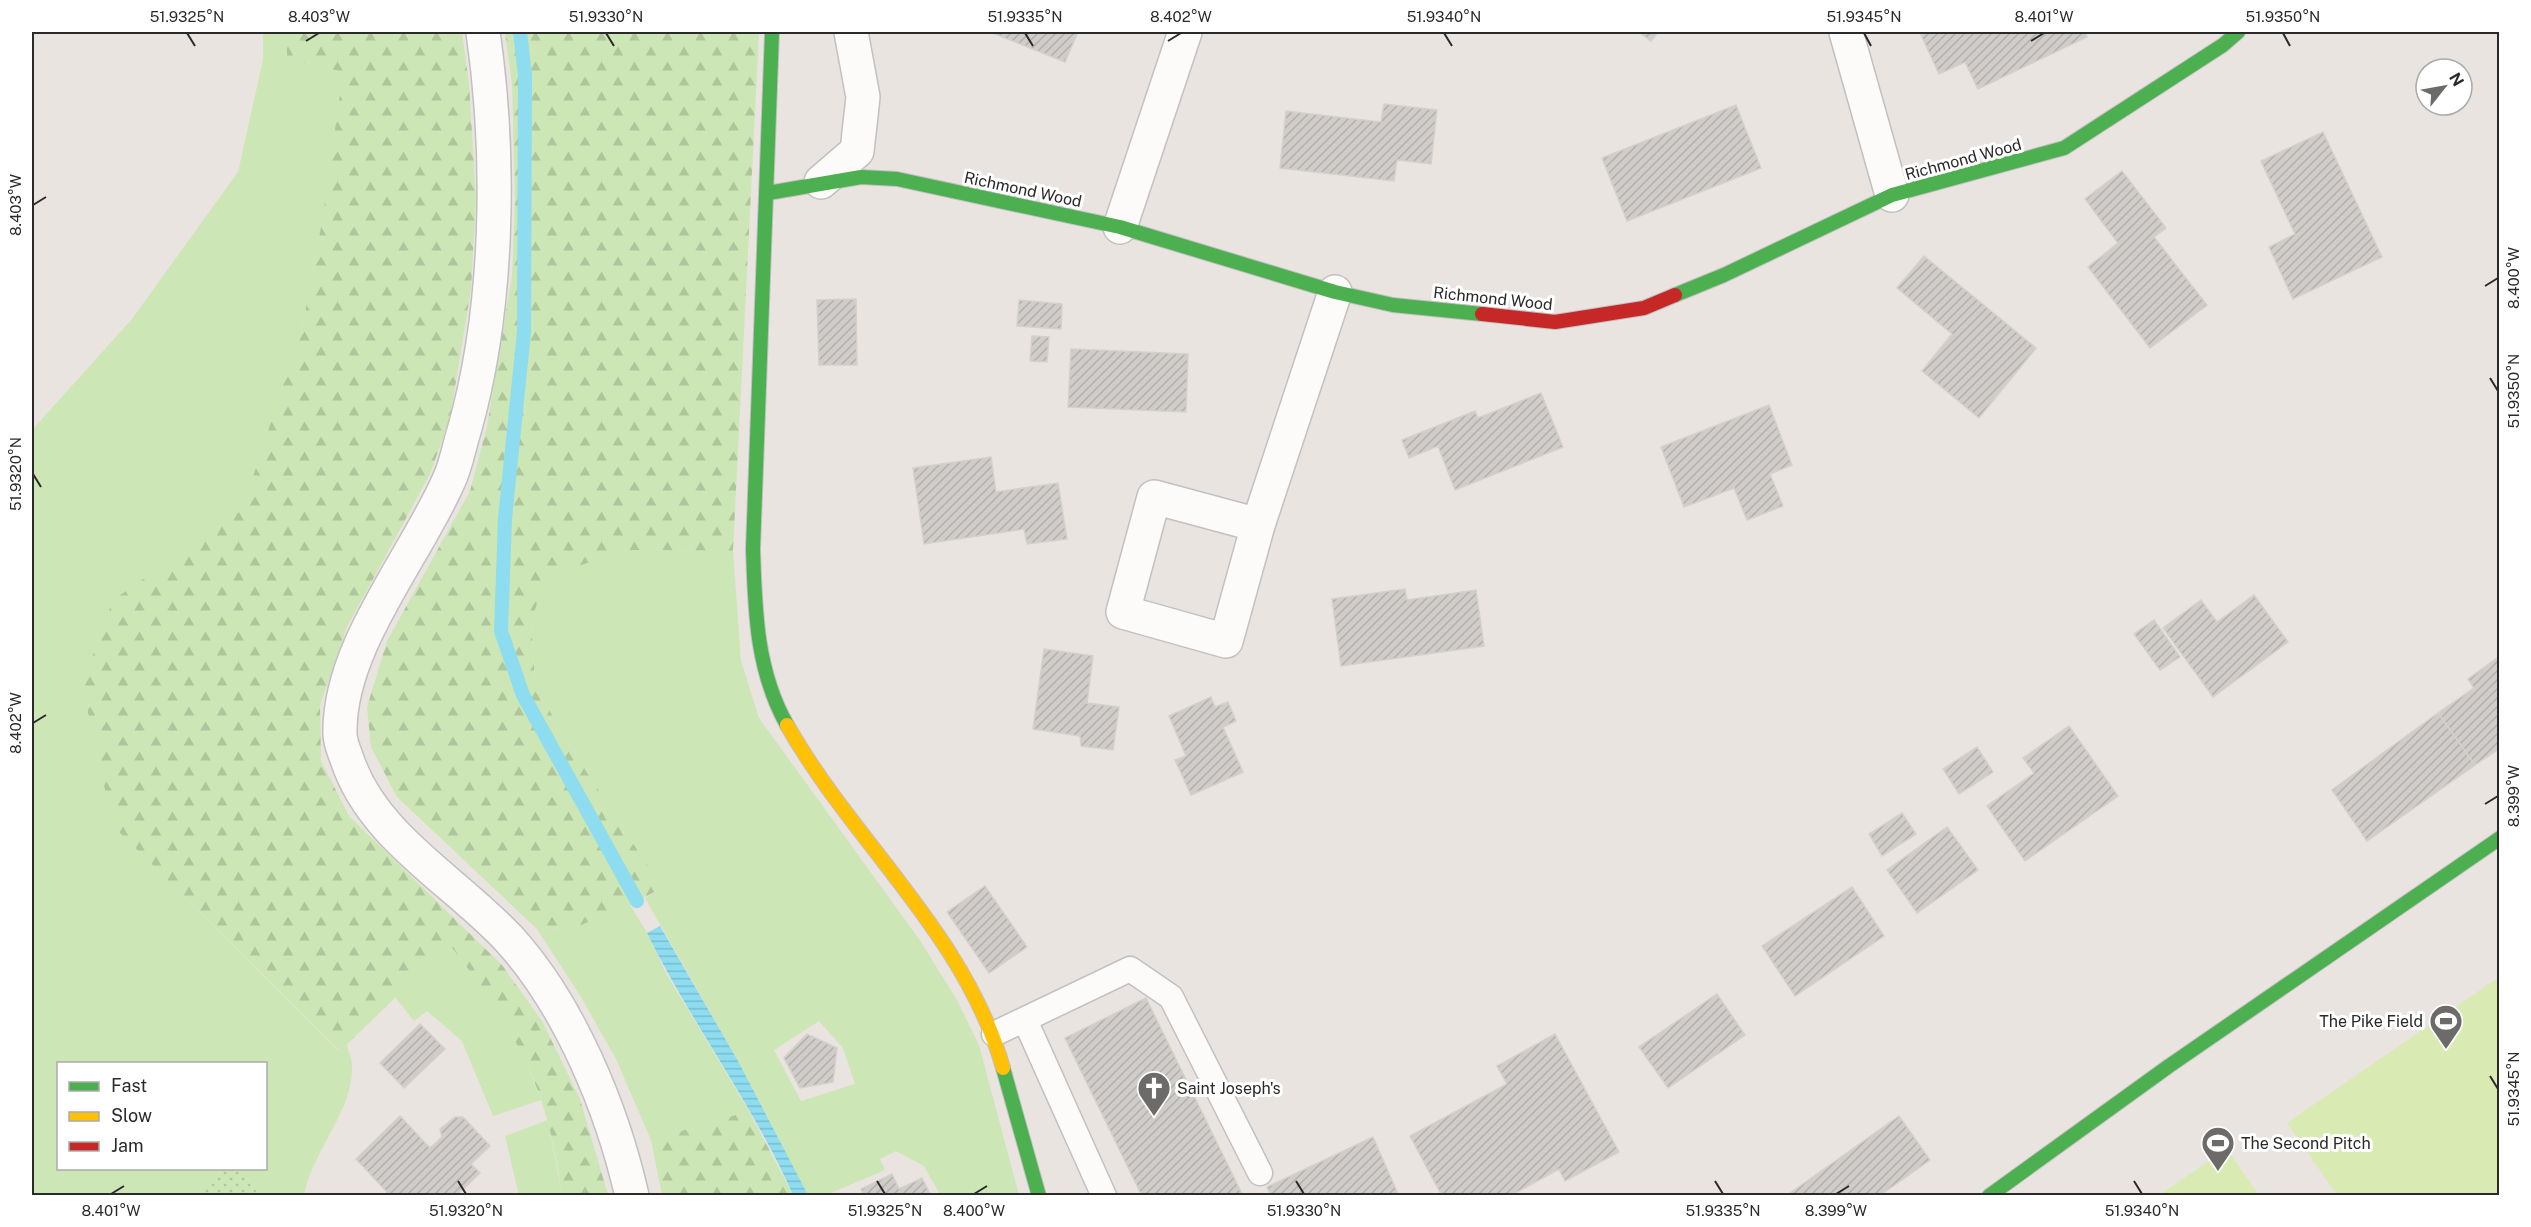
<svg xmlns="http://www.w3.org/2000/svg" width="2531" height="1227" font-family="'Public Sans',sans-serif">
	<defs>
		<pattern id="forest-firs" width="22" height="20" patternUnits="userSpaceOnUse" patternTransform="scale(1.5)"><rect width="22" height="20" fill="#cce6b5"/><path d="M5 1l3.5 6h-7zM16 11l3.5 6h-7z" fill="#afc59c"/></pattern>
		<pattern id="park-dots" width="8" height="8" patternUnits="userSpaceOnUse" patternTransform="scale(1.5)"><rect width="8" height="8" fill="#cce6b5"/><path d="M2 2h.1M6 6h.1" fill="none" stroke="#afc59c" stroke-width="1.8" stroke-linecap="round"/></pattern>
		<pattern id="water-rules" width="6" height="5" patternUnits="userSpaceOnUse" patternTransform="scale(1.5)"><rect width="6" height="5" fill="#8ddcf0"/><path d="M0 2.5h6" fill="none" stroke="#7abdce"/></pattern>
		<pattern id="building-hatch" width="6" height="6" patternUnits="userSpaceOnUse" patternTransform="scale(1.5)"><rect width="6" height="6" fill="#cfccc9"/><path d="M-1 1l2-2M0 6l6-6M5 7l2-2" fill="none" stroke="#b2afad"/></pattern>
	</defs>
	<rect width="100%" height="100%" fill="#e9e4df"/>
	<g fill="#cce6b5" fill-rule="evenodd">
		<path d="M 263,32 L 287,32 L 287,58 L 344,72 L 323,216 L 303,324 L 242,510 L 113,600 L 113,826 L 339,1051 L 347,1044 C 348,1051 352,1059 352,1066 C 354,1109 312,1152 304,1195 L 259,1196 L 241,1169 L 266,1168 L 266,1064 L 58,1064 L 58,1168 L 223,1169 L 194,1195 L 32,1196 L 32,430 L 132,319 L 238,172 L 263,60 Z"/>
		<path d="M 623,550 L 733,551 L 741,661 L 759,718 L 919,939 L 957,1000 L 979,1045 L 1019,1195 L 940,1195 L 924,1166 L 896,1151 L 880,1159 L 885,1170 L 826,1195 L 808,1195 L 738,1061 L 645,898 L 662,888 L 562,734 L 535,683 L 531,621 L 545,578 ZM 819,1021 L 843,1048 L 855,1084 L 801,1101 L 774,1050 Z"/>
		<path d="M 630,905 L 647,933 L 667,975 L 749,1111 L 651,1140 L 616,1059 L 581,997 L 537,929 L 569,930 Z"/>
		<path d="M 450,944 L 491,999 L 520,1047 L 541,1100 L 493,1116 L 462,1041 L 427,1011 L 414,1021 L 395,997 Z"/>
		<path d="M 548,1120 L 562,1195 L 519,1195 L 505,1136 Z"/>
	</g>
	<g fill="url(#forest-firs)">
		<path d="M 287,32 L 462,32 L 469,84 L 476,199 L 471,289 L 450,418 L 430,474 L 347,627 L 320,705 L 321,761 L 349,816 L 502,965 L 542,1021 L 580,1099 L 608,1195 L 562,1195 C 558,1170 554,1144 547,1119 C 529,1053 491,998 450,945 L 340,1051 L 113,826 L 82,685 L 113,600 L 242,510 L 303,324 L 323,216 L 343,72 L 287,58 Z"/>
		<path d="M 505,32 L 759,32 L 733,551 L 623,550 L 546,578 L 531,621 L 535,683 L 562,734 L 662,888 L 630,905 L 569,930 L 537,929 L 397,797 L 371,747 L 367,707 L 387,641 L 470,491 L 487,426 L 512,276 L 515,200 L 512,84 Z"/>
		<path d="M 749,1111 L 793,1195 L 662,1195 L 651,1140 Z"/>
	</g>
	<path fill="url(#park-dots)" d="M 223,1169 L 241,1169 L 259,1195 L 194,1195 Z"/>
	<g fill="#d9ebb2">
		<path d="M 2499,977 L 2499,1195 L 2337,1195 L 2287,1123 Z"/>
		<path d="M 2227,1149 L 2259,1195 L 2159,1195 Z"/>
	</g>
	<path fill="url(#water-rules)" d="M 660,926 L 738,1061 L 808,1195 L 793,1195 C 753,1104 691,1023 647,933 Z"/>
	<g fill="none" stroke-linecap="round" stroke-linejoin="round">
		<path stroke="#8ddcf0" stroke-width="14" d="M 520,32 L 525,75 L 524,332 L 505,518 L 501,631 L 523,695 L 637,901"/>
	</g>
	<g fill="url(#building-hatch)" stroke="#d4d0cb" stroke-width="1.5">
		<path d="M 990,32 L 1078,32 L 1065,62 Z"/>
		<path d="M 1639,32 L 1658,32 L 1651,41 Z"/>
		<path d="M 1928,32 L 2085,32 L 2087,37 L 1978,89 L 1965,62 L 1939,74 L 1921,35 Z"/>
		<path d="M 1384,104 L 1437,110 L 1431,164 L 1397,160 L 1394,181 L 1280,168 L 1286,111 L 1381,122 Z"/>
		<path d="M 1736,105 L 1761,168 L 1627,221 L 1602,158 Z"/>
		<path d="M 2323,132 L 2382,257 L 2293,299 L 2269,247 L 2295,234 L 2261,161 Z"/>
		<path d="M 2122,171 L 2166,228 L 2154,237 L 2207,305 L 2150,348 L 2088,267 L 2118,243 L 2085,199 Z"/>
		<path d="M 1924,256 L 2036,348 L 1979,418 L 1922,371 L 1952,334 L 1897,288 Z"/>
		<path d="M 856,299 L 857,365 L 819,365 L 817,300 Z"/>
		<path d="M 1019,300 L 1062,304 L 1061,329 L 1017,326 Z"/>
		<path d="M 1032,336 L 1049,337 L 1047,362 L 1030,361 Z"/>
		<path d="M 1071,349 L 1188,354 L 1186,412 L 1068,407 Z"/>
		<path d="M 1541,393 L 1563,447 L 1455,490 L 1438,446 L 1409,458 L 1402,440 L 1475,411 L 1478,418 Z"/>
		<path d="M 1769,405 L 1792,465 L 1770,474 L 1783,506 L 1747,520 L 1734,488 L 1684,507 L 1661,447 Z"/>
		<path d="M 991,457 L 996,492 L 1058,483 L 1067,539 L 1027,544 L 1024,529 L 924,544 L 913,468 Z"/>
		<path d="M 1405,589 L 1407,600 L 1476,590 L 1484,646 L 1341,666 L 1332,599 Z"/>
		<path d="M 2254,595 L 2288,642 L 2213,697 L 2163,628 L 2201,600 L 2217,622 Z"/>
		<path d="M 2154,620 L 2180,657 L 2160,670 L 2134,634 Z"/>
		<path d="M 1044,649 L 1093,656 L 1087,703 L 1119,707 L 1113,750 L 1081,746 L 1080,736 L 1033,729 Z"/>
		<path d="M 2500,656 L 2500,748 L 2475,765 L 2438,713 L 2474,688 L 2468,679 Z"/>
		<path d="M 1211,697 L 1215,707 L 1228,702 L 1236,721 L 1223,727 L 1243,772 L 1191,795 L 1175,760 L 1186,756 L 1169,716 Z"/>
		<path d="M 2438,713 L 2475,765 L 2367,841 L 2332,790 Z"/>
		<path d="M 2069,726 L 2118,796 L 2025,861 L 1987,806 L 2034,773 L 2023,758 Z"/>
		<path d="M 1977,747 L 1993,772 L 1959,794 L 1943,769 Z"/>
		<path d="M 1902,813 L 1916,834 L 1882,856 L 1869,834 Z"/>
		<path d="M 1947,827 L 1978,870 L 1917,913 L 1887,870 Z"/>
		<path d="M 985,886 L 1027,947 L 989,973 L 947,912 Z"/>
		<path d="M 1852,887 L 1884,936 L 1795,996 L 1762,946 Z"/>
		<path d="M 1717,994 L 1745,1035 L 1668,1088 L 1639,1047 Z"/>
		<path d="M 1146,998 L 1243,1196 L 1142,1196 L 1065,1038 Z"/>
		<path d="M 420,1024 L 445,1049 L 404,1088 L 380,1063 Z"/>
		<path d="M 807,1034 L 837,1048 L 833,1082 L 800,1088 L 784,1058 Z"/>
		<path d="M 1555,1034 L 1619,1152 L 1565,1181 L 1559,1169 L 1510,1196 L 1442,1196 L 1410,1136 L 1507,1084 L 1497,1066 Z"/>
		<path d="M 400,1116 L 430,1148 L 442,1137 L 440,1129 L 455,1117 L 463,1117 L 490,1146 L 471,1164 L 480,1173 L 456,1196 L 384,1196 L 387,1192 L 356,1159 Z"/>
		<path d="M 1899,1116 L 1930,1160 L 1879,1196 L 1786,1196 Z"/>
		<path d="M 1373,1137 L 1399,1196 L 1271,1196 L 1267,1187 Z"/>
		<path d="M 892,1174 L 899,1189 L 922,1178 L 931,1196 L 864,1196 L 861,1189 Z"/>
	</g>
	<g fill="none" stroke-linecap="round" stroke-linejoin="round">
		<defs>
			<g id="lane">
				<path d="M 1025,1020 L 1104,1196"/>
				<path d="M 994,1034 L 1130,969 L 1171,997 L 1260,1173"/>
			</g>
			<g id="street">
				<path d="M 483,32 C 501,157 499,309 464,431 C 459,447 456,465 449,480 C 415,558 338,647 340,734 C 340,742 344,751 347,759 C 372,837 457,882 510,940 C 570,1007 612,1108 632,1196"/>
				<path d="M 1846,32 L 1892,195"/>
				<path d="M 821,182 L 857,151 L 863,97 L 851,32"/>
				<path d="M 1120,227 L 1185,32"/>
				<path d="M 1154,497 L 1258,525 L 1226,641 L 1123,612 Z"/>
				<path d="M 1258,525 L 1335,292"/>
			</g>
			<g id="fast">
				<path d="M 772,32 L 753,549 C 755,610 756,670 787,725"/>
				<path d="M 768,193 L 861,177 L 897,179 L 1120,227 L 1335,292 L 1393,305 L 1482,314"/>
				<path d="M 1675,295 L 1724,275 L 1892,195 L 2064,148 L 2223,45 L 2238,32"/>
				<path d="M 1003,1068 L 1039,1196"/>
				<path d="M 1989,1196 L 2169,1066 L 2500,838"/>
			</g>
			<path id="slow" d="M 787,725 C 853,842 966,935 1003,1068"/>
			<path id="jam" d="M 1482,314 L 1555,322 L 1644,308 L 1675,295"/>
		</defs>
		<use href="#lane" stroke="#c2c0c1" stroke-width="27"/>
		<use href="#street" stroke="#c2c0c1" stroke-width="36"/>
		<use href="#fast" stroke="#c2c0c1" stroke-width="16"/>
		<use href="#slow" stroke="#c2c0c1" stroke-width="16"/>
		<use href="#jam" stroke="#c2c0c1" stroke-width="16"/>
		<use href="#lane" stroke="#fcfbfa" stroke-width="24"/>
		<use href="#street" stroke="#fcfbfa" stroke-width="33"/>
		<use href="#fast" stroke="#4caf50" stroke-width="14"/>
		<use href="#slow" stroke="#ffc107" stroke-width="14"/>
		<use href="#jam" stroke="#c62828" stroke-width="14"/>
	</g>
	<path fill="none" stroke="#2a2a2a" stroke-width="2" d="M 187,33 L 195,46M 606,33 L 614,46M 1025,33 L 1033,46M 1444,33 L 1452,46M 1864,33 L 1871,46M 2283,33 L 2290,46M 306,41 L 319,33M 1168,41 L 1181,33M 2031,41 L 2044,33M 33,205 L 46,197M 2485,286 L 2498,278M 2490,378 L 2498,391M 33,474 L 41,487M 33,723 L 46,715M 2485,804 L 2498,796M 2490,1076 L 2498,1089M 458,1181 L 466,1194M 877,1181 L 885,1194M 1296,1181 L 1304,1194M 1715,1181 L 1723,1194M 2134,1181 L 2142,1194M 111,1194 L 124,1186M 974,1194 L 987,1186M 1836,1194 L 1849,1186"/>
	<defs>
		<symbol id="stadium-pin" viewBox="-11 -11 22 30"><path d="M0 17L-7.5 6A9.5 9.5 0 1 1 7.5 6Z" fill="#6d6b69" stroke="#fff"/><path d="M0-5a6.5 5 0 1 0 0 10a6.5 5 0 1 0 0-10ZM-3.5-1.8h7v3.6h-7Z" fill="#fff"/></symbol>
		<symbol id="church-pin" viewBox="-11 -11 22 30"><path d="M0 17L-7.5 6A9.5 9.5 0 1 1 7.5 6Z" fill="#6d6b69" stroke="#fff"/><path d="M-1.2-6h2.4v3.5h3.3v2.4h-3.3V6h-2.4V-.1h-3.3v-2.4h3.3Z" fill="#fff"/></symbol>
	</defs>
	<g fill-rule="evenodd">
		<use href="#stadium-pin" x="2427" y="1002" width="38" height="52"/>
		<use href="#church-pin" x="1135" y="1069" width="38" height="52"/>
		<use href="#stadium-pin" x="2199" y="1124" width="38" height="52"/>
	</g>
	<g text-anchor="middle" stroke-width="6" stroke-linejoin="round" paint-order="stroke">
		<g font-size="16" fill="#2a2a2a" stroke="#fff">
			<text transform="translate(1963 159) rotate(-15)" y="6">Richmond Wood</text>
			<text transform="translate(1023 189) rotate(12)" y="6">Richmond Wood</text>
			<text transform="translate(1493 298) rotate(6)" y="6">Richmond Wood</text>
		</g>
		<g font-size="16" fill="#2a2a2a" stroke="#fff" text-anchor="start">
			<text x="2423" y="1027" text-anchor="end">The Pike Field</text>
			<text x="1177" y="1094">Saint Joseph's</text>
			<text x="2241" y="1149">The Second Pitch</text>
		</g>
	</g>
	<rect width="2531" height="1227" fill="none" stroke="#ffffff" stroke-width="66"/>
	<rect x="57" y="1062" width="210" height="108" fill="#ffffff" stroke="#aaaaaa" stroke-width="1.5"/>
	<rect x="69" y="1082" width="30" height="9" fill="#4caf50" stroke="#aaaaaa" stroke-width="1.5"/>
	<text x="111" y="1092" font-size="18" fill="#2a2a2a">Fast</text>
	<rect x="69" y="1112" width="30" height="9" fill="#ffc107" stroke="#aaaaaa" stroke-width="1.5"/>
	<text x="111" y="1122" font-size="18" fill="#2a2a2a">Slow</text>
	<rect x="69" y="1142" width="30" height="9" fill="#c62828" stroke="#aaaaaa" stroke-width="1.5"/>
	<text x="111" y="1152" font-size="18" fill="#2a2a2a">Jam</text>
	<g transform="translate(2444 87) rotate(59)"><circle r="28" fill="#ffffff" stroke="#aaaaaa" stroke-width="1.5"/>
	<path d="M0-4.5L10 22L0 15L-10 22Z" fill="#6d6b69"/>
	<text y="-9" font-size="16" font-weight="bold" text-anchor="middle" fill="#2a2a2a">N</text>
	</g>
	<rect x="33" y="33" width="2465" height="1161" fill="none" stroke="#2a2a2a" stroke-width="2"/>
	<g font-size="15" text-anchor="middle" fill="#2a2a2a">
		<text x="187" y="22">51.9325°N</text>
		<text x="319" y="22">8.403°W</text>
		<text x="606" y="22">51.9330°N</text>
		<text x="1025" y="22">51.9335°N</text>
		<text x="1181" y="22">8.402°W</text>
		<text x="1444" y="22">51.9340°N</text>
		<text x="1864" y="22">51.9345°N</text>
		<text x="2044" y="22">8.401°W</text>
		<text x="2283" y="22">51.9350°N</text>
		<text transform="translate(16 205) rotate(-90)" y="5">8.403°W</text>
		<text transform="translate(2514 278) rotate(-90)" y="5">8.400°W</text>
		<text transform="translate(2514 391) rotate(-90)" y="5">51.9350°N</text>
		<text transform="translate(16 474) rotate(-90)" y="5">51.9320°N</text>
		<text transform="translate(16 723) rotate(-90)" y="5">8.402°W</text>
		<text transform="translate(2514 796) rotate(-90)" y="5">8.399°W</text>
		<text transform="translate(2514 1089) rotate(-90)" y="5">51.9345°N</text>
		<text x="111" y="1216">8.401°W</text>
		<text x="466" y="1216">51.9320°N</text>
		<text x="885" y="1216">51.9325°N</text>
		<text x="974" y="1216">8.400°W</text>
		<text x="1304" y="1216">51.9330°N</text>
		<text x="1723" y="1216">51.9335°N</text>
		<text x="1836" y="1216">8.399°W</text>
		<text x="2142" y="1216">51.9340°N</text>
	</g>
</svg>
